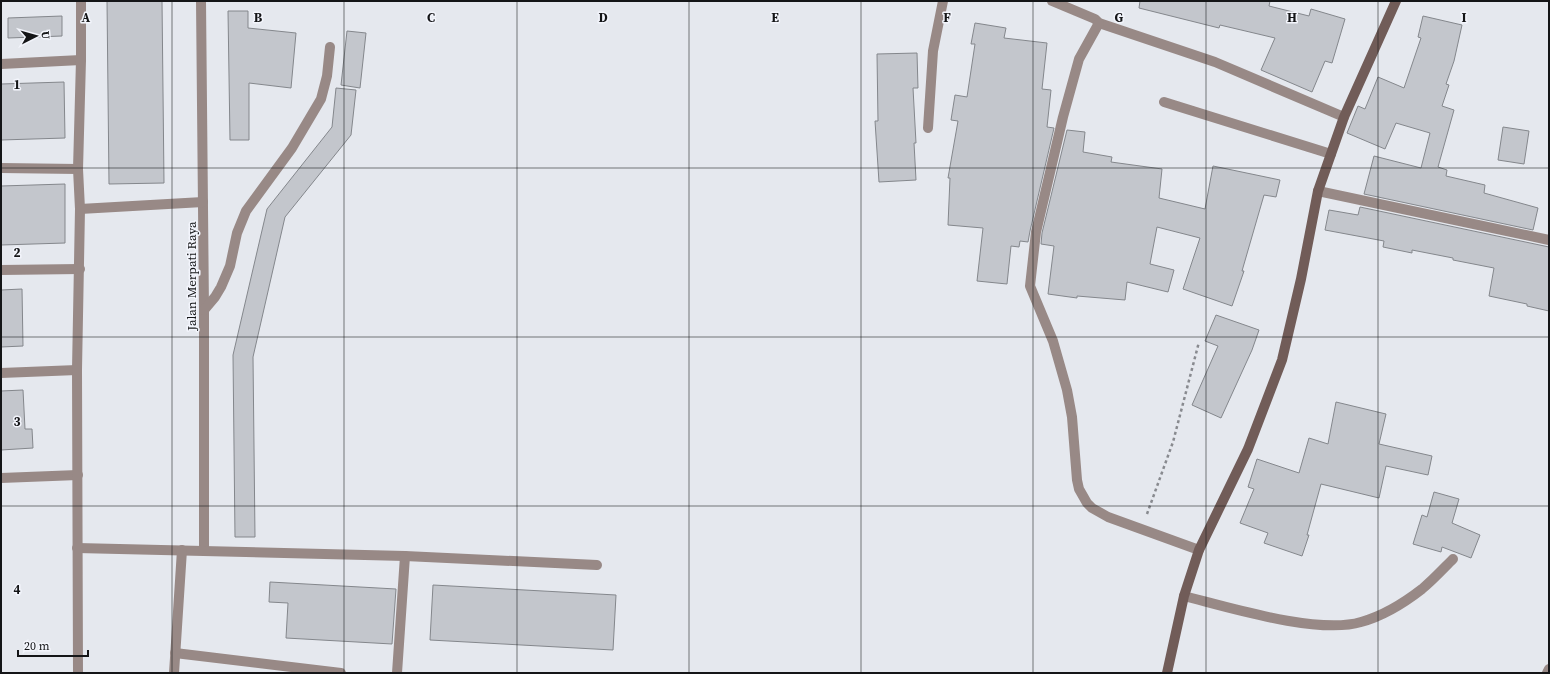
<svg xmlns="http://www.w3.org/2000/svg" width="1550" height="674" font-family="'Source Serif 4',serif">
	<rect width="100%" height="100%" fill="#e5e8ee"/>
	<g fill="#c3c6cc" stroke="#84878c">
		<path d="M 107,1 L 162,1 L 164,183 L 109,184 Z"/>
		<path d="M 1140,1 L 1270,1 L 1269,6 L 1309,16 L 1311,9 L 1345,19 L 1332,63 L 1325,61 L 1312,92 L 1261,70 L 1275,38 L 1220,25 L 1219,28 L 1139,8 Z"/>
		<path d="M 228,11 L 248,11 L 248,28 L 296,33 L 291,88 L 249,83 L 249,140 L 230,140 Z"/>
		<path d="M 62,16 L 62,36 L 8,38 L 8,18 Z"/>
		<path d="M 1423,16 L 1462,25 L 1454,61 L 1446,84 L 1449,85 L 1442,106 L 1454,110 L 1438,167 L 1447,170 L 1446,176 L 1485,185 L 1484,193 L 1538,208 L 1533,230 L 1364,194 L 1374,156 L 1421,168 L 1430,133 L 1396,123 L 1385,149 L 1347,133 L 1358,106 L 1365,109 L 1378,77 L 1404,88 L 1421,38 L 1418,37 Z"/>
		<path d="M 975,23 L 1006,28 L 1004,38 L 1047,43 L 1042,89 L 1051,90 L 1047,127 L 1054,128 L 1030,231 L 1028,242 L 1020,241 L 1019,247 L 1011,246 L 1007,284 L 977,281 L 983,228 L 948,225 L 950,178 L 948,178 L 958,121 L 951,120 L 955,95 L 967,97 L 975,44 L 971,44 Z"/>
		<path d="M 347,31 L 366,33 L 360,88 L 341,85 Z"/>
		<path d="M 917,53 L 918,88 L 913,88 L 916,143 L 914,143 L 916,180 L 879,182 L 875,121 L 878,121 L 877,54 Z"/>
		<path d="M 64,82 L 65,138 L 1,140 L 1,84 Z"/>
		<path d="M 336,88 L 356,90 L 351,135 L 285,217 L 253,357 L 255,537 L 235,537 L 233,355 L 267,209 L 332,127 Z"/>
		<path d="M 1503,127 L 1529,131 L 1524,164 L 1498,160 Z"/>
		<path d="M 1067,130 L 1085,132 L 1083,152 L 1112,157 L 1111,162 L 1162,169 L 1159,198 L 1205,209 L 1213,166 L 1280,180 L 1276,197 L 1264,195 L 1242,271 L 1244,271 L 1232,306 L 1183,289 L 1200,238 L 1157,227 L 1150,264 L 1174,270 L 1168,292 L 1127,282 L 1125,300 L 1077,296 L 1077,298 L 1048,294 L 1054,246 L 1041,244 L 1042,233 Z"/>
		<path d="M 65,184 L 65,243 L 1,245 L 1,186 Z"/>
		<path d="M 1360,207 L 1549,247 L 1549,311 L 1527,306 L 1527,304 L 1489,296 L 1494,268 L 1453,260 L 1453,258 L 1412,250 L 1412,253 L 1383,247 L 1384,241 L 1325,230 L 1329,210 L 1358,215 Z"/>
		<path d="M 22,289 L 23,346 L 1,347 L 1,290 Z"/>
		<path d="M 1216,315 L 1259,330 L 1252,350 L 1221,418 L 1192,405 L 1218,346 L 1205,341 Z"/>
		<path d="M 23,390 L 25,429 L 32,429 L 33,448 L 1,450 L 1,391 Z"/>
		<path d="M 1336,402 L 1386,414 L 1379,444 L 1432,456 L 1428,475 L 1386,466 L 1379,498 L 1321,484 L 1307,535 L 1309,535 L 1302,556 L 1264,543 L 1268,533 L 1240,523 L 1254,489 L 1248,487 L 1257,459 L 1299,473 L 1309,438 L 1328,444 Z"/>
		<path d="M 1434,492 L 1459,499 L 1452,523 L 1480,535 L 1471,558 L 1442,547 L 1441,552 L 1413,544 L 1422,515 L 1427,517 Z"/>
		<path d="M 270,582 L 396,589 L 392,644 L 286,638 L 288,603 L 269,602 Z"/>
		<path d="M 433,585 L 616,595 L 613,650 L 430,640 Z"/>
	</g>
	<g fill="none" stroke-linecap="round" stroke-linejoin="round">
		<path stroke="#888a8f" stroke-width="2.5" stroke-dasharray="3 3" stroke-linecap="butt" d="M 1147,514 L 1173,442 L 1199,342"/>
		<g stroke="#988986" stroke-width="10">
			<path d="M 201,1 L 204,310 L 204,551"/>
			<path d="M 1052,1 L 1095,19 L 1099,23 L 1215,62 L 1344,117"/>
			<path d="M 1099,23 L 1079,59 L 1063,117 L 1036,232 L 1030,286 L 1053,341 L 1067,390 L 1072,417 L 1077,480 L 1079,489 L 1087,503 L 1092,508 L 1108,517 L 1199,550"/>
			<path d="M 1,64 L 81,60"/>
			<path d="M 1164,102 L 1331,154"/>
			<path d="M 928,128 L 933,51 L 943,1"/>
			<path d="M 1,168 L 78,169"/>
			<path d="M 1318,191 L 1549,240"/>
			<path d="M 80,209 L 203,202"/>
			<path d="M 1,270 L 80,269"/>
			<path d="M 204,310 L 215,297 L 221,287 L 230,266 L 237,233 L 246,211 L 292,148 L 321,99 L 327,76 L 330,47"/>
			<path d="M 1,373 L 77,370"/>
			<path d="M 1,478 L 78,475"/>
			<path d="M 77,548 L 405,556"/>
			<path d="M 1184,596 C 1228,607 1318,635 1361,622 C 1383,616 1404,603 1422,589 C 1433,580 1443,569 1453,559"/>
			<path d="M 175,653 L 341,673"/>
			<path d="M 78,673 L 77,370 L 80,209 L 78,169 L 81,60 L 81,1"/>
			<path d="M 174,673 L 182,550"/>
			<path d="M 397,673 L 405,556 L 597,565"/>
			<path d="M 1547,673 L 1549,669"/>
		</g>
		<path stroke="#715c58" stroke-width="10" d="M 1167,673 L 1184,596 L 1199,550 L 1248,449 L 1282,360 L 1301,279 L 1318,191 L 1344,117 L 1396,1"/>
	</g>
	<path fill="none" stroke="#141517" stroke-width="1" stroke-opacity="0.55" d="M 172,1 L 172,673M 344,1 L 344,673M 517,1 L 517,673M 689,1 L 689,673M 861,1 L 861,673M 1033,1 L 1033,673M 1206,1 L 1206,673M 1378,1 L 1378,673M 1,168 L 1549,168M 1,337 L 1549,337M 1,506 L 1549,506"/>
	<g text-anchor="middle" stroke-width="3" stroke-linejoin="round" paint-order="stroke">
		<g font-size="13" fill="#141517" stroke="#f3f5fc">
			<text transform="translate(191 276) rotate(-90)" y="5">Jalan Merpati Raya</text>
		</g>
	</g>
	<g font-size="13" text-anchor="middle" font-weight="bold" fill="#141517" stroke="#f3f5fc" stroke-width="3" stroke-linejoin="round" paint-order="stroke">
		<text x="86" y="22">A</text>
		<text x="258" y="22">B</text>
		<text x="431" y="22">C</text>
		<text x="603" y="22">D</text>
		<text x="775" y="22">E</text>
		<text x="947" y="22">F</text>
		<text x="1119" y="22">G</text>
		<text x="1292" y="22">H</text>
		<text x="1464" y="22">I</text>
		<text x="17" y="89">1</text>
		<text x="17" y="257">2</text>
		<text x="17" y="426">3</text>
		<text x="17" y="594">4</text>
	</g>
	<rect width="1550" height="674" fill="none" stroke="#141517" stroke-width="4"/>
	<g transform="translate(36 36) rotate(84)" stroke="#f3f5fc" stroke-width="3" paint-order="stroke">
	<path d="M0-3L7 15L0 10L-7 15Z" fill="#141517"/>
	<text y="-6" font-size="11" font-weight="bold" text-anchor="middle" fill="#141517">U</text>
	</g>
	<path d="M18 650v6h70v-6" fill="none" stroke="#141517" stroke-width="2"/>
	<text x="24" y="650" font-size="12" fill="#141517" stroke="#f3f5fc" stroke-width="3" paint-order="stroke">20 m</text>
</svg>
